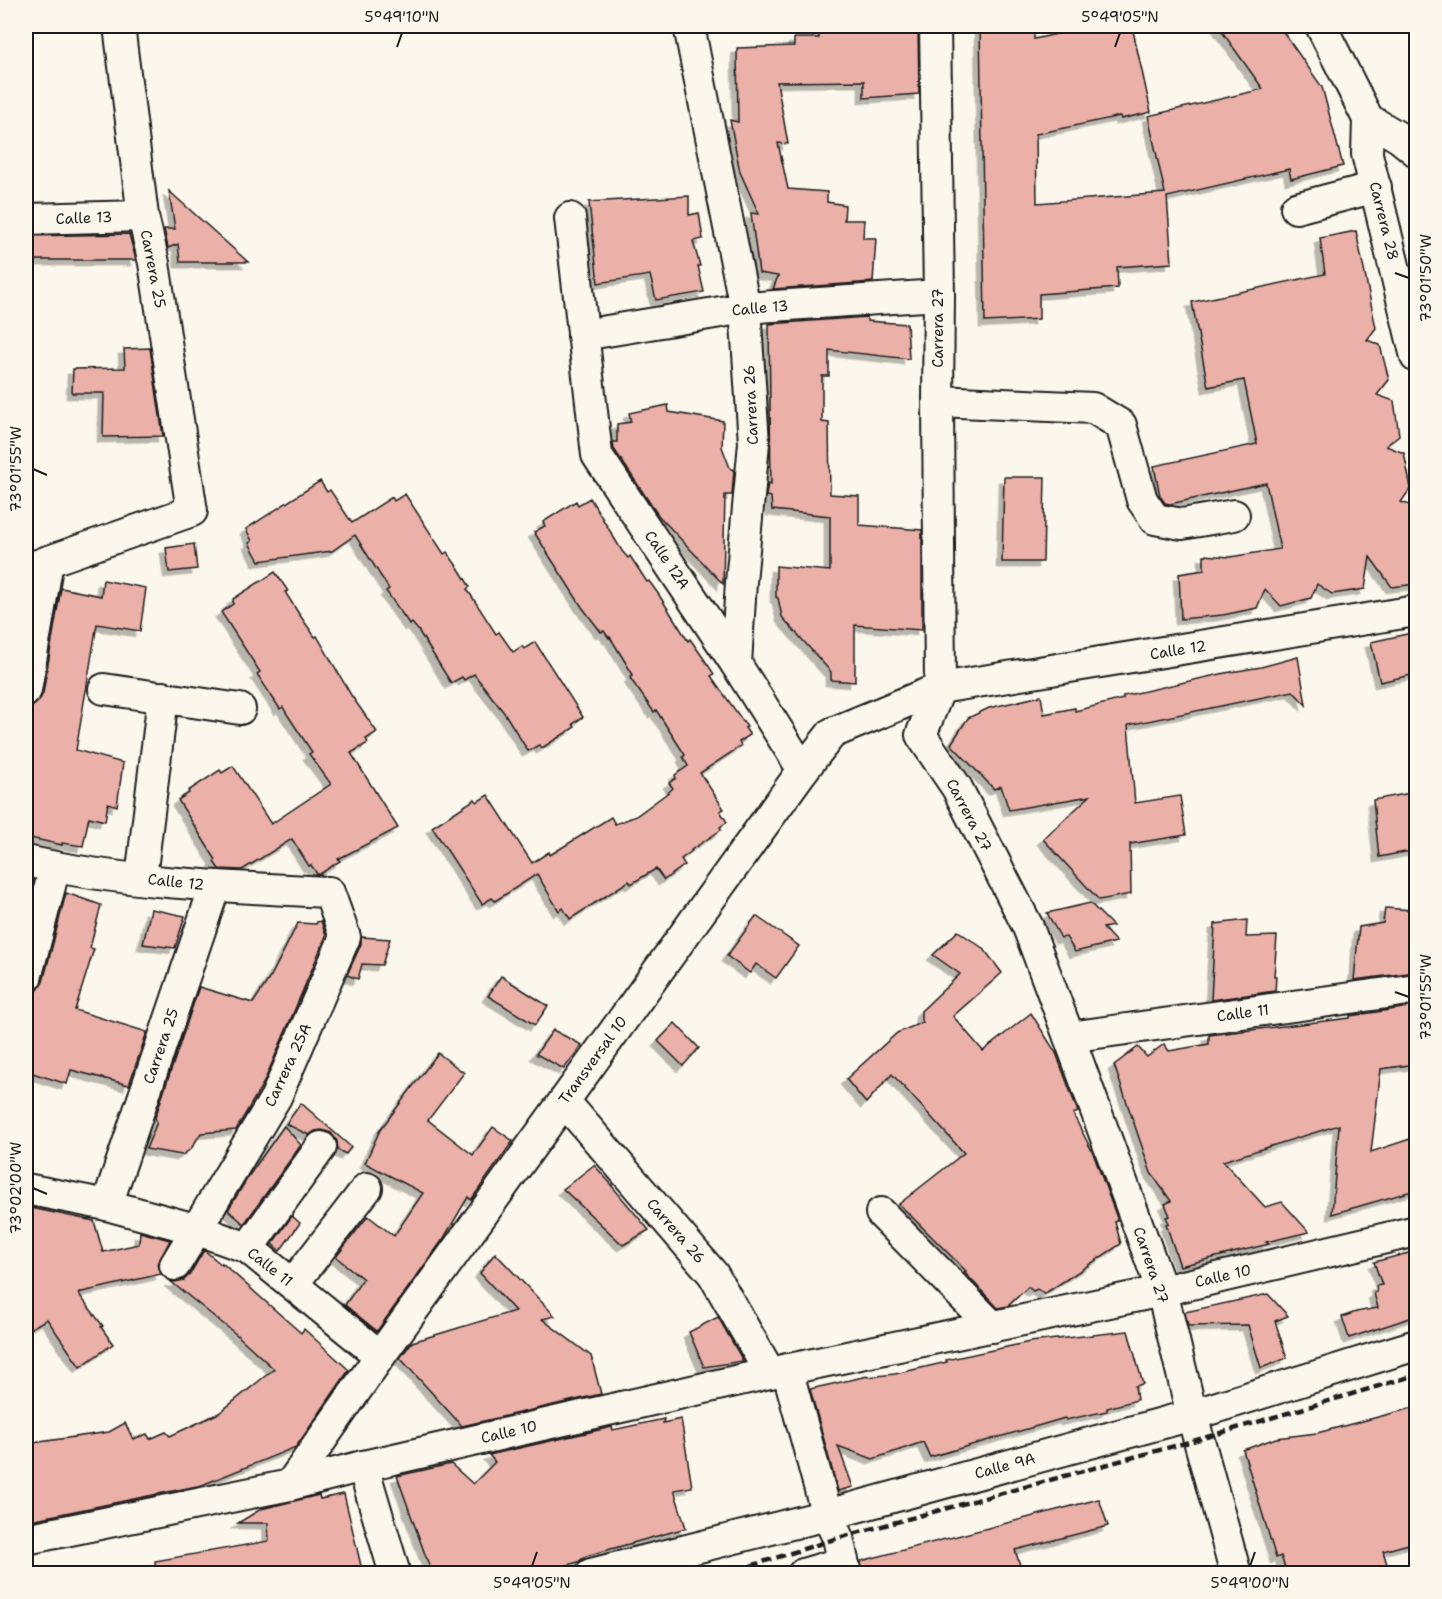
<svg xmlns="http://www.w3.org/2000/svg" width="1442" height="1599" font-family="'Shantell Sans',sans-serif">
	<defs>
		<filter id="shadow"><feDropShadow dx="-5.5" dy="5.5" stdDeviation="0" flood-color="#0004"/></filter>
	</defs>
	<rect width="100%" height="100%" fill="#fbf7ec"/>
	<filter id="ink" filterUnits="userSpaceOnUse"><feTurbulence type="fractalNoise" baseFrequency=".0167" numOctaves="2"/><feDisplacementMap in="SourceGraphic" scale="12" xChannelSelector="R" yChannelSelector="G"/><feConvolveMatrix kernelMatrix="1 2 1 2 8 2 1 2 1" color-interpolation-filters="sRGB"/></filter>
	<g filter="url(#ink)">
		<g fill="#ebb0a8" stroke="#1c1c1c" stroke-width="1.5" filter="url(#shadow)">
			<path d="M 818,26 L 918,26 L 919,94 L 864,98 L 864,81 L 777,82 L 788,144 L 778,143 L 788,189 L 827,192 L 827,202 L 845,205 L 844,220 L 864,220 L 863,238 L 876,238 L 873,282 L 773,289 L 778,276 L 759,273 L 751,213 L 759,214 L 740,172 L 730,120 L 738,122 L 737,48 L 794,46 L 794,38 L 819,38 Z"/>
			<path d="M 980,26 L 1034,26 L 1034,39 L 1079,29 L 1080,31 L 1108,26 L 1132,26 L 1151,112 L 1121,119 L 1120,116 L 1036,134 L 1037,203 L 1165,193 L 1148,116 L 1263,89 L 1218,26 L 1279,26 L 1322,87 L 1343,166 L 1291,179 L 1289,169 L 1167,197 L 1172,263 L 1117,267 L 1118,288 L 1039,294 L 1039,319 L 985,322 Z"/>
			<path d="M 169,191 L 248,262 L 180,262 L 178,244 L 168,248 L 164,229 L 175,229 Z"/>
			<path d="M 689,196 L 689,215 L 699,213 L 703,239 L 693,241 L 700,266 L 698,266 L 704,292 L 656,300 L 650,275 L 598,283 L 589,202 Z"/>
			<path d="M 1356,231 L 1376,328 L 1367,340 L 1380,345 L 1389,380 L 1377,395 L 1394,401 L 1399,435 L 1386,446 L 1404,453 L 1411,488 L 1401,502 L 1413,506 L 1416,525 L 1416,584 L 1392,587 L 1370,557 L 1365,589 L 1332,594 L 1317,584 L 1311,598 L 1281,606 L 1265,589 L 1257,608 L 1223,615 L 1181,619 L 1179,574 L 1204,570 L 1204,555 L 1230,557 L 1280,549 L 1266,483 L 1170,504 L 1165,503 L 1160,496 L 1154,466 L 1257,444 L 1244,380 L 1208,387 L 1192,302 L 1325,274 L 1320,238 Z"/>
			<path d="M 129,234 L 136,260 L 26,260 L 26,236 Z"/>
			<path d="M 867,317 L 867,321 L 907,324 L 909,359 L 829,350 L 829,376 L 822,376 L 822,422 L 829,423 L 830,494 L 859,496 L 859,525 L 922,530 L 922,630 L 855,625 L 855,682 L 831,680 L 831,672 L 782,617 L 778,598 L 776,597 L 776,566 L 830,571 L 830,516 L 772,510 L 771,497 L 766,496 L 768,483 L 771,484 L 769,324 Z"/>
			<path d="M 150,348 L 163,436 L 103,437 L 104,393 L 72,393 L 73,369 L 125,368 L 124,349 Z"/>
			<path d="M 668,405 L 669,412 L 723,421 L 722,447 L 730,468 L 734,470 L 732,495 L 725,495 L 723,584 L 658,515 L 614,449 L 613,442 L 617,442 L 617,424 L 631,422 L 629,413 Z"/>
			<path d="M 1004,477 L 1045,477 L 1043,562 L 1002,562 Z"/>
			<path d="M 320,481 L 327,492 L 330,490 L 352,523 L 392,497 L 394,501 L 405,494 L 444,554 L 447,552 L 461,572 L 470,587 L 467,589 L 496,634 L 499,632 L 513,652 L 522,646 L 524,649 L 535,642 L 583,717 L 573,724 L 575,727 L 542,748 L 539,745 L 528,751 L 505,714 L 474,674 L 464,680 L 462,677 L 451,683 L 418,630 L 412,623 L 410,625 L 386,591 L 389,589 L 355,535 L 332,551 L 259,561 L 249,543 L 252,541 L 246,529 Z"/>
			<path d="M 590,498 L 622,551 L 628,558 L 630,556 L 647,582 L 649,581 L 659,595 L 688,641 L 690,639 L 704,659 L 714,674 L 711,676 L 747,727 L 745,728 L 750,735 L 739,742 L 741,746 L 700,773 L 724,809 L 720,811 L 727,822 L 720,827 L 721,830 L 691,850 L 692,851 L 681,859 L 685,865 L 664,880 L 656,869 L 654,870 L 631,884 L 629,881 L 570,919 L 563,908 L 559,911 L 537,874 L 495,901 L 492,898 L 482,904 L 432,827 L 475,799 L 477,802 L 488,795 L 532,863 L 549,852 L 550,855 L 611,817 L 615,824 L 636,816 L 670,791 L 673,788 L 669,783 L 676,778 L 675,775 L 688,766 L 683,757 L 685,755 L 656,710 L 654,712 L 630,678 L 633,675 L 610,637 L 609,638 L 604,631 L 601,632 L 582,607 L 534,532 L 545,526 L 543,522 L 576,501 L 578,505 Z"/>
			<path d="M 194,544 L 197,569 L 169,572 L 166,548 Z"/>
			<path d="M 275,572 L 288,591 L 285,592 L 299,614 L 315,637 L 317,636 L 351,695 L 377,732 L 366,739 L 368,743 L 351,753 L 398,828 L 338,859 L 340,861 L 320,874 L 317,874 L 311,865 L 309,866 L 292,839 L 242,870 L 219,869 L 214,862 L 216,860 L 178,800 L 189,793 L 188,791 L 220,770 L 222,773 L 233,766 L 271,824 L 331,784 L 309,754 L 312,752 L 287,714 L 283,707 L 280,709 L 257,674 L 260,672 L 221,612 L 233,604 L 233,599 Z"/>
			<path d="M 103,580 L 146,588 L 140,631 L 97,624 L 76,750 L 123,763 L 117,806 L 108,803 L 105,821 L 89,817 L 83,846 L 62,843 L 62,845 L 26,837 L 26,707 L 33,706 L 39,701 L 43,693 L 61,588 L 101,596 Z"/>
			<path d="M 1416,632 L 1416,674 L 1380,682 L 1371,642 Z"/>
			<path d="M 1298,657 L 1306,705 L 1293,691 L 1128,725 L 1135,803 L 1180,796 L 1186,835 L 1130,844 L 1131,894 L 1099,900 L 1043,839 L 1090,796 L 1009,810 L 1001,786 L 994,789 L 951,744 L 968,718 L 989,708 L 1041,696 L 1044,714 L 1075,708 L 1075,711 L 1123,699 L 1123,696 L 1225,673 L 1261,667 Z"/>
			<path d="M 1416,792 L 1416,850 L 1379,857 L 1373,800 Z"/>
			<path d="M 26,879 L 33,882 L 26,912 Z"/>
			<path d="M 66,893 L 101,905 L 90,948 L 94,949 L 75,1010 L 147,1032 L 129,1085 L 71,1070 L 67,1084 L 26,1071 L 26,996 L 38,990 L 43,982 Z"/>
			<path d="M 1090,903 L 1113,926 L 1103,928 L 1116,942 L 1075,952 L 1066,937 L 1061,938 L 1047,913 Z"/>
			<path d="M 1385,908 L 1412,910 L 1411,923 L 1416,922 L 1416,972 L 1354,980 L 1359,927 L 1383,923 Z"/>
			<path d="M 151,909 L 185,916 L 175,948 L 143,944 Z"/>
			<path d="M 756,916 L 799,946 L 776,978 L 756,964 L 750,973 L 727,956 Z"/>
			<path d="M 1247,920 L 1246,937 L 1277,936 L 1274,976 L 1276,976 L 1275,991 L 1211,1000 L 1215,924 Z"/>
			<path d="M 321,921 L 326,936 L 264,1082 L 236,1130 L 201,1133 L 191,1149 L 182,1155 L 146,1149 L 157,1122 L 155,1118 L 199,987 L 253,1003 L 271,976 L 298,923 L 316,924 L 317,922 Z"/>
			<path d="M 958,931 L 984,949 L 1002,973 L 953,1016 L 983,1051 L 1031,1013 L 1056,1053 L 1078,1112 L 1073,1114 L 1093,1153 L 1117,1218 L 1117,1221 L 1115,1222 L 1121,1244 L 1044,1294 L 1037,1289 L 1033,1291 L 1028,1287 L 1008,1306 L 998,1308 L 964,1272 L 966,1271 L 899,1204 L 964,1153 L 892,1074 L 866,1103 L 846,1079 L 897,1033 L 923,1022 L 921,1020 L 921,1011 L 960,974 L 933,955 Z"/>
			<path d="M 361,937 L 390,939 L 382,965 L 362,964 L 358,979 L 347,975 L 361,944 Z"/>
			<path d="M 501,976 L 548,1006 L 535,1025 L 488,996 Z"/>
			<path d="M 1416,1006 L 1416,1064 L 1381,1069 L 1371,1152 L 1416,1137 L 1416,1190 L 1332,1214 L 1339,1125 L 1223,1161 L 1265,1207 L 1282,1202 L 1309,1232 L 1266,1242 L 1269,1244 L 1180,1266 L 1166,1224 L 1169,1223 L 1166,1217 L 1170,1216 L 1165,1204 L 1171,1201 L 1151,1173 L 1114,1065 L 1138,1047 L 1147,1057 L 1164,1044 L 1169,1051 L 1209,1044 L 1209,1035 L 1350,1018 L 1350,1016 Z"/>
			<path d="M 675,1023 L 699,1048 L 683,1066 L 658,1041 Z"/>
			<path d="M 553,1030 L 582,1045 L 564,1069 L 536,1054 Z"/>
			<path d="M 438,1053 L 464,1073 L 428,1120 L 473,1155 L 493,1127 L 513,1141 L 471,1200 L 468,1197 L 444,1238 L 377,1331 L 345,1305 L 363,1279 L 336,1257 L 368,1216 L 394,1236 L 423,1193 L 365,1163 L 380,1130 Z"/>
			<path d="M 301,1103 L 351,1147 L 346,1154 L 338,1150 L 337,1141 L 331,1133 L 322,1130 L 315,1131 L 309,1135 L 286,1124 Z"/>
			<path d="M 284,1126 L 301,1145 L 244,1224 L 228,1210 L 250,1174 Z"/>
			<path d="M 594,1165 L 612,1185 L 611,1185 L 649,1230 L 623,1245 L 563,1189 Z"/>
			<path d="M 26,1207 L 94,1221 L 103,1252 L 139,1244 L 140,1232 L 170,1240 L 158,1264 L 161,1274 L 78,1293 L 103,1326 L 101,1327 L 113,1344 L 80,1367 L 47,1319 L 26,1331 Z"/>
			<path d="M 292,1216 L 300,1223 L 280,1251 L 272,1244 Z"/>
			<path d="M 204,1250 L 222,1265 L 222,1263 L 301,1333 L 304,1329 L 349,1370 L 296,1447 L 202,1485 L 26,1521 L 26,1444 L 109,1432 L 125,1423 L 133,1439 L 147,1434 L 150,1439 L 166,1432 L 170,1436 L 219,1413 L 274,1369 L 237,1335 L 170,1281 L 175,1282 L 184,1280 L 190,1274 Z"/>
			<path d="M 1416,1251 L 1416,1316 L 1349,1338 L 1342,1317 L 1356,1312 L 1378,1308 L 1374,1293 L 1377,1292 L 1376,1286 L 1382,1285 L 1374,1262 Z"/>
			<path d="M 495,1253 L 555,1316 L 542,1319 L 591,1356 L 601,1394 L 462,1426 L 400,1358 L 412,1342 L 515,1311 L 480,1273 Z"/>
			<path d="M 1268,1294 L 1288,1316 L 1275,1321 L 1287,1358 L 1261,1368 L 1248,1325 L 1188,1326 L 1185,1312 Z"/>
			<path d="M 718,1317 L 743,1361 L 704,1367 L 689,1332 Z"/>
			<path d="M 1128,1331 L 1143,1384 L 1135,1386 L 1137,1400 L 1107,1408 L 1107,1411 L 1066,1420 L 1065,1418 L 930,1457 L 923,1442 L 873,1459 L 838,1446 L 853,1487 L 838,1491 L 810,1389 L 868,1376 L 868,1377 L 895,1374 L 947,1362 L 946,1360 L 1030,1342 Z"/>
			<path d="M 1416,1407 L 1416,1542 L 1383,1551 L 1390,1574 L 1287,1574 L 1281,1556 L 1276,1558 L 1243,1450 L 1276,1438 L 1317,1433 Z"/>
			<path d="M 664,1419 L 663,1423 L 681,1419 L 692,1487 L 674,1490 L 686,1528 L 586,1556 L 578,1562 L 538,1574 L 432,1574 L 397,1476 L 451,1464 L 473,1484 L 495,1462 L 489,1455 L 612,1427 L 613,1430 Z"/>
			<path d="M 344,1494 L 363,1574 L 156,1574 L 155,1561 L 269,1541 L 268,1523 L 238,1523 L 261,1509 L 319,1495 L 320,1499 Z"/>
			<path d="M 1099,1499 L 1108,1526 L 1015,1550 L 1023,1574 L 863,1574 L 861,1561 Z"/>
		</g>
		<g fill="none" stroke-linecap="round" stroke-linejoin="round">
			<defs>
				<g id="minor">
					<path d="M 689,26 L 745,308 L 754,443 L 741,582 L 736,664"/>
					<path d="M 935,26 L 939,295 L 938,401 L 940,688 L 921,735 L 957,788 L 1028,927 L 1069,1037 L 1162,1291 L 1192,1415 L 1236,1574"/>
					<path d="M 1321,26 L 1368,119 L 1400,138 L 1416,151"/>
					<path d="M 1368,119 L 1367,154 L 1416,357"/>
					<path d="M 1296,208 L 1376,187"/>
					<path d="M 570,218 L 597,455 L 736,664 L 803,770"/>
					<path d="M 26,219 L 143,216"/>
					<path d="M 583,335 L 745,308 L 939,295"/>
					<path d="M 938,401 L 1093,408 L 1121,425 L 1142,500 L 1155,519 L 1182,524 L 1234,515"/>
					<path d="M 26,569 L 192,511 L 154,263 L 143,216 L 119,26"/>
					<path d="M 104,689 L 240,709"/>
					<path d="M 26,690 L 48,561"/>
					<path d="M 26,861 C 125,883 228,887 329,892 L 345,937 L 276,1097 L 175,1265"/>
					<path d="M 141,878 L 163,697"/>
					<path d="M 26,978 L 55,867"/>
					<path d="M 1069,1037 L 1416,989"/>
					<path d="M 564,1101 L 713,1274 L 770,1373"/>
					<path d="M 26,1189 L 107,1205 L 195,1229 L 248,1248 L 380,1356"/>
					<path d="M 107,1205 L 215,886"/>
					<path d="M 881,1213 L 993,1327"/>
					<path d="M 248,1248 L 321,1147"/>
					<path d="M 293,1284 L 367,1188"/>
					<path d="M 787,1369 L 827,1515 L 838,1538 L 846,1574"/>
					<path d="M 363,1466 L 395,1574"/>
					<path d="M 290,1485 L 380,1356 L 803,770 L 832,733 L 940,688 L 1416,611"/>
					<path d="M 26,1539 L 290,1485 L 363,1466 L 770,1373 L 1162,1291 L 1416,1231"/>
					<path d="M 591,1574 L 827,1515 L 1192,1415 L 1416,1345"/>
					<path d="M 803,1574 L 843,1562"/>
				</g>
			</defs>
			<use href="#minor" stroke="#1c1c1c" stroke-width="34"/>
			<use href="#minor" stroke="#fbf7ec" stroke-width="30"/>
			<path stroke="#1c1c1c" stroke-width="4.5" stroke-dasharray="9 4.5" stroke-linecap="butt" d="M 725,1574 L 838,1538 L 1200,1439 L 1416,1375"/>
		</g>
	</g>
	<path fill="none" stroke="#1c1c1c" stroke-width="2" d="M 397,47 L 402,33M 1115,47 L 1120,33M 1395,273 L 1409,278M 33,469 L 47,475M 1395,992 L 1409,997M 33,1188 L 47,1194M 532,1566 L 537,1552M 1250,1566 L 1255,1552"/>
	<g text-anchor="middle" stroke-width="6" stroke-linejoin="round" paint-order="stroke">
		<g font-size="15" fill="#1c1c1c" stroke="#fbf7ec">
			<text transform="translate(84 218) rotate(-2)" y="5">Calle 13</text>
			<text transform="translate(1384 221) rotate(76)" y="5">Carrera 28</text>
			<text transform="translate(153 269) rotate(79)" y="5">Carrera 25</text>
			<text transform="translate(760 308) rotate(-5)" y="5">Calle 13</text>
			<text transform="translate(938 328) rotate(-90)" y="5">Carrera 27</text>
			<text transform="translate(751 405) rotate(-93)" y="5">Carrera 26</text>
			<text transform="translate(667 560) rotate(56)" y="5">Calle 12A</text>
			<text transform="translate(1178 650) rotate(-9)" y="5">Calle 12</text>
			<text transform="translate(969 815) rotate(62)" y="5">Carrera 27</text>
			<text transform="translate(176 882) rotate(6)" y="5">Calle 12</text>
			<text transform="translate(1243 1013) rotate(-8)" y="5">Calle 11</text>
			<text transform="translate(161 1046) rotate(-71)" y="5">Carrera 25</text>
			<text transform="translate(593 1060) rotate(-54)" y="5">Transversal 10</text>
			<text transform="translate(288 1065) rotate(-65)" y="5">Carrera 25A</text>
			<text transform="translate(676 1231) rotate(49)" y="5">Carrera 26</text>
			<text transform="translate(1151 1265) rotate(71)" y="5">Carrera 27</text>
			<text transform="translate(270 1267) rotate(38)" y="5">Calle 11</text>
			<text transform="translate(1223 1276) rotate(-13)" y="5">Calle 10</text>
			<text transform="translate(509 1432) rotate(-13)" y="5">Calle 10</text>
			<text transform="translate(1005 1466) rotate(-15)" y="5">Calle 9A</text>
		</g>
	</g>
	<rect width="1442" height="1599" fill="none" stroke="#fbf7ec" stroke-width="66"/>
	<rect x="33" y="33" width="1376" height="1533" fill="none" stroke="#1c1c1c" stroke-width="2"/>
	<g font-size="15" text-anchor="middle" fill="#1c1c1c">
		<text x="402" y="22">5°49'10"N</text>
		<text x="1120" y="22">5°49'05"N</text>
		<text transform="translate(1426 278) rotate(-90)" y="5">73°01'50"W</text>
		<text transform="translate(16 469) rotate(-90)" y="5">73°01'55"W</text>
		<text transform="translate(1426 997) rotate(-90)" y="5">73°01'55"W</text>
		<text transform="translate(16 1188) rotate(-90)" y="5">73°02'00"W</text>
		<text x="532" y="1588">5°49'05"N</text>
		<text x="1250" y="1588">5°49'00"N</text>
	</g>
</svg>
